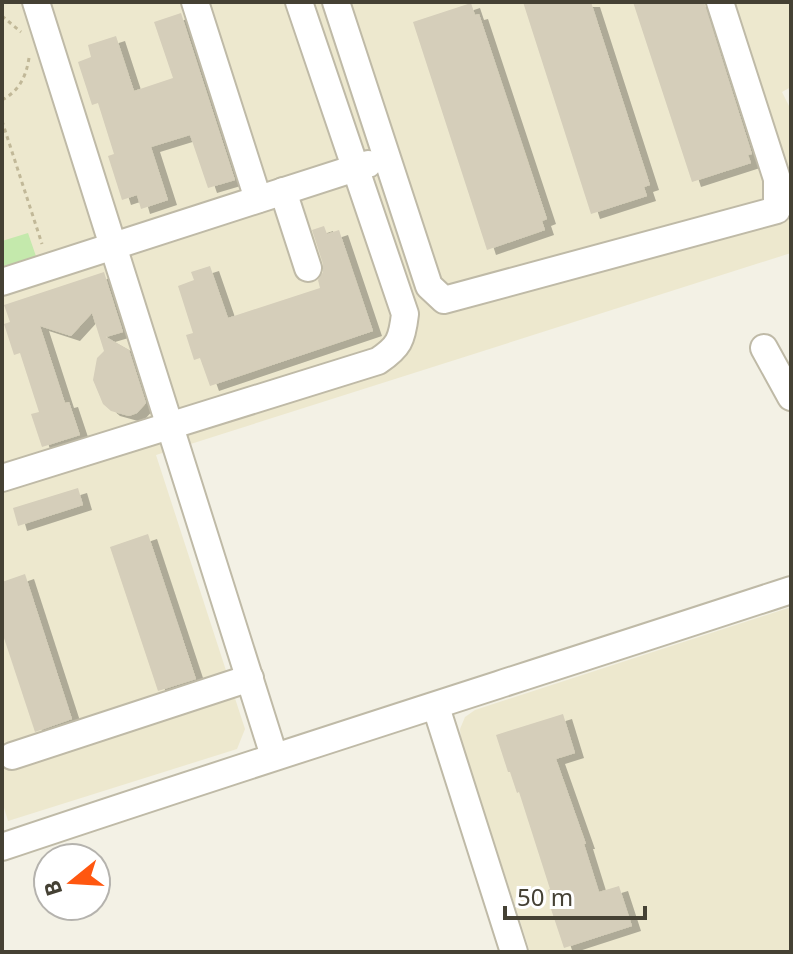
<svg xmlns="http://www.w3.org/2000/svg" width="793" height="954" font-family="'Noto Sans',sans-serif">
	<defs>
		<filter id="shadow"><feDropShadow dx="9" dy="5" stdDeviation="0" flood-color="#0004"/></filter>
	</defs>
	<rect width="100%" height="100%" fill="#f3f1e5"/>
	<g fill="#ede8ce">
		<path d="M 2,2 L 791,2 L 791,87 L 782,92 L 791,110 L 791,253 L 156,455 L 245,729 L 237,749 L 8,821 L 2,801 Z"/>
		<path d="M 791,607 L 791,952 L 530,952 L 461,740 L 460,729 L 465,717 L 475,710 Z"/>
	</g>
	<path fill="#c4e9ac" d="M 28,233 L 38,262 L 2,274 L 2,241 Z"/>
	<g fill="#d5ceba" filter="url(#shadow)">
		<path d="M 523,2 L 591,2 L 650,185 L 644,187 L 647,196 L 591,214 Z"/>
		<path d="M 633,2 L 704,2 L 752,154 L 748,155 L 751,163 L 692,182 Z"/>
		<path d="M 471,3 L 475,15 L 479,14 L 547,219 L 542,221 L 545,230 L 487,250 L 413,22 Z"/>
		<path d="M 181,13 L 235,180 L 208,188 L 190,135 L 151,147 L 168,200 L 141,209 L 137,195 L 122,200 L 108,156 L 114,154 L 98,103 L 92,105 L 78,62 L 91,57 L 88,45 L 116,36 L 134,91 L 173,78 L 154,22 Z"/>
		<path d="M 324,226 L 327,234 L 339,230 L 373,331 L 210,386 L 200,358 L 194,360 L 186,335 L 193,333 L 178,286 L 194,280 L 191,272 L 210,266 L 228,318 L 320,288 L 318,280 L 323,272 L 323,264 L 312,230 Z"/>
		<path d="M 104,272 L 123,332 L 106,337 L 129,350 L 146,403 L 137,413 L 129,416 L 111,411 L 103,404 L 93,380 L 97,358 L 104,351 L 92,313 L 71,336 L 40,326 L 65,403 L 69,402 L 80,435 L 42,447 L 31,414 L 39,412 L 20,353 L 14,355 L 4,324 L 10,322 L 4,305 Z"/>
		<path d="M 78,488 L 83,505 L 18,526 L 13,508 Z"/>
		<path d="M 148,534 L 196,679 L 158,691 L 110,547 Z"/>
		<path d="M 25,574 L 72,719 L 35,732 L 2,632 L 2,582 Z"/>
		<path d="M 563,714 L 575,753 L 556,759 L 586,844 L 584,844 L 599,892 L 619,886 L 632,926 L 564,948 L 551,909 L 553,908 L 548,890 L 550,889 L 519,792 L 517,793 L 510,772 L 508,772 L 496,735 Z"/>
	</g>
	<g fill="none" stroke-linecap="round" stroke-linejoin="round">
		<defs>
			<g id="minor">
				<path d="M 36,2 L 274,756"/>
				<path d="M 195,2 L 258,199"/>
				<path d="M 336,2 L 429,286 L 444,300 L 777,210 L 777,179 L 720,2"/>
				<path d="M 283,191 L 308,268"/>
				<path d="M 2,282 L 368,164"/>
				<path d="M 764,348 L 791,397"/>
				<path d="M 2,478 L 378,361 C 399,347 402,340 405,314 L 299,2"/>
				<path d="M 436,707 L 514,952"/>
				<path d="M 12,756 L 250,678"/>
				<path d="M 2,847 C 264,759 528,676 791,590"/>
			</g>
		</defs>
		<use href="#minor" stroke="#bfbaa7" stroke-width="30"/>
		<g stroke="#c1b898" stroke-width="3" stroke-dasharray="4 4" stroke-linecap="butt">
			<path d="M 2,16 L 21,32"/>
			<path d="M 2,100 C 19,91 26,77 29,58"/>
			<path d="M 2,121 L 42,244"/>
		</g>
		<use href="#minor" stroke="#fff" stroke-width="26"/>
	</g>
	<rect width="793" height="954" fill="none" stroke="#454134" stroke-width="8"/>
	<g transform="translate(72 882) rotate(252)"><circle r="38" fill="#ffffff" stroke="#b5b3ae" stroke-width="2"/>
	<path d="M0-6L14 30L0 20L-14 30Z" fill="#ff5710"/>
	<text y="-12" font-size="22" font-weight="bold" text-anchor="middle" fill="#454134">B</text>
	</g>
	<path d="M505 906v12h140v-12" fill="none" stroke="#454134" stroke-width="4"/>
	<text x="517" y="906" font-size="24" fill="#454134" stroke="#ffffff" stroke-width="6" paint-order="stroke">50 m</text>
</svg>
